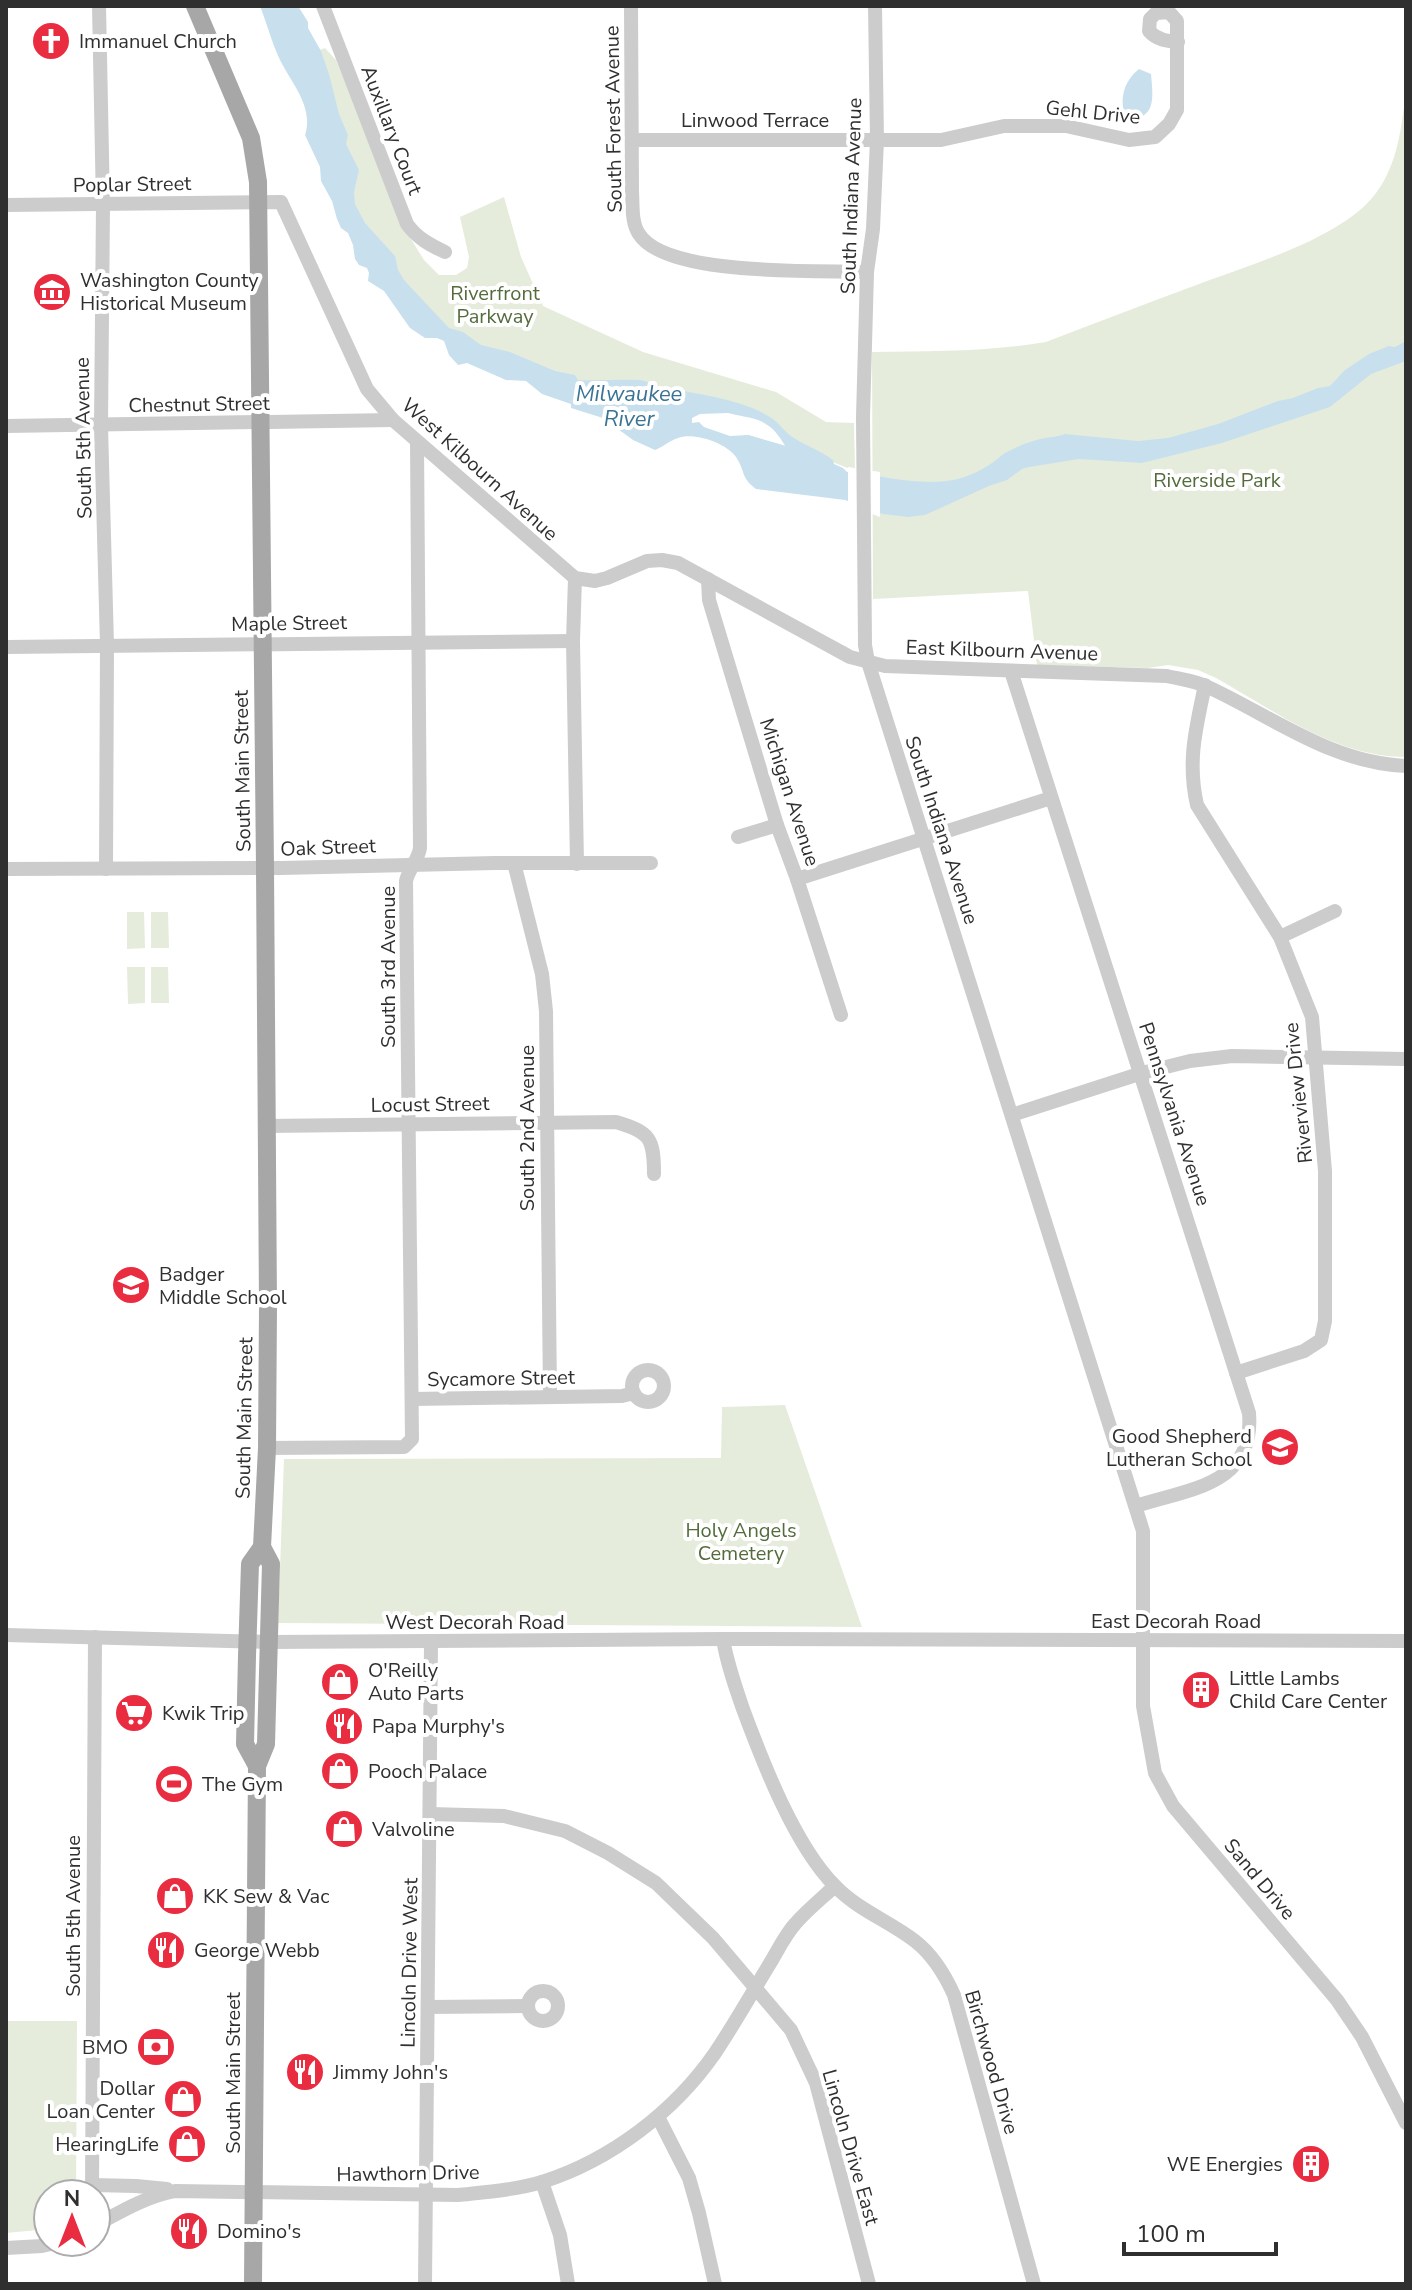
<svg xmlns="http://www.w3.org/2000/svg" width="1412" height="2290" font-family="'Nunito Sans',sans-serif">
	<rect width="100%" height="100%" fill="#fff"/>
	<g fill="#e5ecdc">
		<path d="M 325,48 L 336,60 L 409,236 L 424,260 L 439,275 L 456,275 L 467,268 L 469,257 L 460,217 L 504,197 L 521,257 L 543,306 L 643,352 L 776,392 L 826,422 L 854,423 L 855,471 L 815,455 L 741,409 L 585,383 L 475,344 L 445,327 L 412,293 L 366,232 L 353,206 L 344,147 L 317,51 Z"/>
		<path d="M 1406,90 L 1406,757 C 1335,757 1275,711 1216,678 L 1198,670 L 1168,665 L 1148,668 L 1037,665 L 1028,591 L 873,599 L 872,352 C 931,351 988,352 1046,342 C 1097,322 1148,303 1199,284 C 1251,264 1343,238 1376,193 C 1398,164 1402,125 1406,90 Z"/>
		<path d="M 127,912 L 144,912 L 145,948 L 127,949 Z"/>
		<path d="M 151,912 L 168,912 L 169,948 L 151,948 Z"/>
		<path d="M 127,967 L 145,967 L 145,1003 L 128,1004 Z"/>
		<path d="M 151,967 L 168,967 L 169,1003 L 151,1003 Z"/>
		<path d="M 785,1405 L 862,1627 L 278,1623 L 284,1459 L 721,1458 L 722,1407 Z"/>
		<path d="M 6,2021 L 77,2021 L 76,2194 L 48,2194 L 48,2229 L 6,2233 Z"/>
	</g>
	<g fill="#c8e0ed" fill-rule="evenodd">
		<path d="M 260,6 L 298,6 L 308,22 L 308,28 L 321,51 L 329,74 L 339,114 L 348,135 L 346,144 L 359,170 L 354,192 L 355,204 L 365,223 L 395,256 L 398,270 L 404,280 L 449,328 L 463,332 L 481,345 L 510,352 L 555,371 L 575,375 L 578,380 C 599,381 619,379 640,380 C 648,381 655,386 663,388 C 696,393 746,400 773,419 C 780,424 784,431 791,436 C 804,445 820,450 833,460 L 834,464 L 843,468 L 847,472 C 880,475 914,485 946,481 C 961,480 979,472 992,463 C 997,460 1002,454 1007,452 C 1016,447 1031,441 1041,439 C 1050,437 1057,437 1065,434 L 1138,441 L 1168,438 L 1218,424 L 1278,401 L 1293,398 L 1318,388 L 1330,386 L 1345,370 L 1369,354 L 1389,346 L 1395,347 L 1406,341 L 1406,361 L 1371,374 L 1330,407 L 1222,443 L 1142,463 L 1079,459 L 1029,467 L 1022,469 L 1007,480 L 989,486 L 925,515 L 908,517 L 883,514 L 845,500 L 756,489 C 740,477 746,472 736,457 C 726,443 694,432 678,438 C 669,441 663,447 655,450 L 633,440 L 603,418 L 571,408 L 571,404 L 542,394 L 526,381 L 506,380 L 467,363 L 458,365 L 449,355 L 444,341 L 437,338 L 425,338 L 410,328 L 384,291 L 368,281 L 369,273 L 367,268 L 359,265 L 355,259 L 353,245 L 348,233 L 341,228 L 337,219 L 332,201 L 321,181 L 320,167 L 305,135 C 314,107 292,84 280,60 C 272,43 267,24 260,6 ZM 728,413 C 739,416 751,417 761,421 C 777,427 789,452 796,467 L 793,468 L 781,462 L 770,453 L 763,444 L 748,435 L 730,436 L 704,427 L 699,422 L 692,423 L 692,418 L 700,414 Z"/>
		<path d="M 1139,69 L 1151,74 C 1153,97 1157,120 1126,119 C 1119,100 1123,82 1139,69 Z"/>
	</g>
	<path fill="#fff" d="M 848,467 L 880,472 L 880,517 L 848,505 Z"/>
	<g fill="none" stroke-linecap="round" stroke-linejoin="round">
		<path stroke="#c8e0ed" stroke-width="18" d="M 747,444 L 788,456 L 813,469"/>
		<g stroke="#ccc" stroke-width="14">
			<path d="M 99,6 L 103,205 L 101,426 L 107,645 L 106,869"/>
			<path d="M 323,6 L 407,224 C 417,238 430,245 445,252"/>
			<path d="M 631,6 L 632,192 C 633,205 631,222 639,234 C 666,277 818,270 867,272"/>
			<path d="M 875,6 L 877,140 L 873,229 L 867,272 L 863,417 L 865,645 L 868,662 L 1143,1531 L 1143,1706 L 1155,1773 L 1173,1806 L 1337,2000 L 1362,2037 L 1406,2123"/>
			<path d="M 633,140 L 941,140 L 1004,126 L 1066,126 L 1129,140 L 1155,137 L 1169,124 L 1177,110 L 1177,21 L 1169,12 L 1156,13 L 1150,19 L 1149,31 C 1157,40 1167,41 1178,42"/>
			<path d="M 6,205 L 281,202 L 367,389 L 393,420 L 575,578 L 595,581 L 607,578 L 647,561 L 662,560 L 678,563 L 850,657 L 885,666 L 1167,676 C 1180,679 1196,681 1208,687 C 1273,717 1331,763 1406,766"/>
			<path d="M 6,426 L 393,420"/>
			<path d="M 575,578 L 573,641 L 577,864"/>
			<path d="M 708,579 L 709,600 L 777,825 L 797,879 L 841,1015"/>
			<path d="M 6,647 L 573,641"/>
			<path d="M 1011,671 L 1249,1413 C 1255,1485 1189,1489 1136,1506"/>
			<path d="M 1205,685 C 1196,728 1187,761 1197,805 L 1280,937 L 1312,1017 L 1325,1171 L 1325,1321 L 1321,1340 L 1304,1351 L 1236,1373"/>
			<path d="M 738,837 L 777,825"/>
			<path d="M 514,863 L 542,974 L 546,1011 L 550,1397"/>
			<path d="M 6,869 L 281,868 L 495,863 L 651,863"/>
			<path d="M 797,879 L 1051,798"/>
			<path d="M 1280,937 L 1335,911"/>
			<path d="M 1012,1115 L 1142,1073 L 1190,1061 L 1232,1056 L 1406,1059"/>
			<path d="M 265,1126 L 616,1122 C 650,1132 654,1138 654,1174"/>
			<circle cx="648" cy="1386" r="16"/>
			<path d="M 412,1399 L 622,1396 L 634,1393"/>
			<path d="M 267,1448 L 404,1447 L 412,1439 L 406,881 C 409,868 418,861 420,848 L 417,442"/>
			<path d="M 6,1635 L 269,1642 L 723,1639 L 1406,1641"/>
			<path d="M 723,1639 C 727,1663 735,1686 743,1709 C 763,1763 795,1846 835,1886 C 858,1910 889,1921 915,1941 C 933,1955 945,1975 954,1995 L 1034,2284"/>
			<path d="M 430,1814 L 504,1816 L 565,1831 L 608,1853 L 656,1883 L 713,1938 L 791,2030 L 816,2083 L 869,2284"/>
			<circle cx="543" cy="2006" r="15"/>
			<path d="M 428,2007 L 528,2006"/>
			<path d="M 658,2117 L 689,2178 L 699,2213 L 715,2284"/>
			<path d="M 542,2182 L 560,2235 L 568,2284"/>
			<path d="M 92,2185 L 136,2186 L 167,2189"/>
			<path d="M 92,2194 L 95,1637"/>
			<path d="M 96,2225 C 122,2211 145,2197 175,2191 L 458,2195 C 486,2192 515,2190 542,2182 C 611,2160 674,2112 715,2053 C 735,2023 753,1991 772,1960 C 779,1948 786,1934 795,1924 C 807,1910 821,1899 835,1886"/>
			<path d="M 6,2248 L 42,2246 L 60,2242"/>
			<path d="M 425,2284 L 431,1643"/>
		</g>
		<g stroke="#a7a7a7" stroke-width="18">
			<path d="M 195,6 L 251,138 L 258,182 L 265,868 L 268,1307 L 267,1448 L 262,1547 L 271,1564 L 266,1744 L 257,1766 L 253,2284"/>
			<path d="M 257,1766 L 245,1744 L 247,1656 L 250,1564 L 262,1547"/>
		</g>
	</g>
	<defs>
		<symbol id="church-disc" viewBox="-11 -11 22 22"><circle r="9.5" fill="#ea2c40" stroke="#fff"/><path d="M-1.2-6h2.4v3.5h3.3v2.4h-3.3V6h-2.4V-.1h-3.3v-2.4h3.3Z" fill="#fff"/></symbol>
		<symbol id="museum-disc" viewBox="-11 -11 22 22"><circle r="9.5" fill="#ea2c40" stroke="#fff"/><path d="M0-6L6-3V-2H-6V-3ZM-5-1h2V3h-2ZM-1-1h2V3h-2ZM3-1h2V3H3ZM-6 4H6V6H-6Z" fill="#fff"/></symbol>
		<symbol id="school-disc" viewBox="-11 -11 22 22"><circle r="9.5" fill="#ea2c40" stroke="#fff"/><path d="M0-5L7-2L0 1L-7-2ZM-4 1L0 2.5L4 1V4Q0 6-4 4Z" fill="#fff"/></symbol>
		<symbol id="shop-disc" viewBox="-11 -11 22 22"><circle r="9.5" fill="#ea2c40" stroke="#fff"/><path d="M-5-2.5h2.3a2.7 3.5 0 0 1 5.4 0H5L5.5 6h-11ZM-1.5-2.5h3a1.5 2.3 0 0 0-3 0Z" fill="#fff"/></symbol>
		<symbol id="building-disc" viewBox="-11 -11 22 22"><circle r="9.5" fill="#ea2c40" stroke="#fff"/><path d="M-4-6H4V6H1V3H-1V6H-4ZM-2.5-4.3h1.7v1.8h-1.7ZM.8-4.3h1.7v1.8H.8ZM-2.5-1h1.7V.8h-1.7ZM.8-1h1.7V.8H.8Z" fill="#fff"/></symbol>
		<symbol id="supermarket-disc" viewBox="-11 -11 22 22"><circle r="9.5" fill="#ea2c40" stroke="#fff"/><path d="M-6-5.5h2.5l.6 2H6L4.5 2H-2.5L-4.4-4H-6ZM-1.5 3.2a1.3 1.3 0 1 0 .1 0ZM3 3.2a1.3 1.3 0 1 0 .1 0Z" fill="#fff"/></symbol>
		<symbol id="restaurant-disc" viewBox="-11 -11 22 22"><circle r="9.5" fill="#ea2c40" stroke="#fff"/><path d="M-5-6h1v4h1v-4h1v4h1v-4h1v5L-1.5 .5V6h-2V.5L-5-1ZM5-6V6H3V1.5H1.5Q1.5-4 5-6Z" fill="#fff"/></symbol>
		<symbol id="stadium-disc" viewBox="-11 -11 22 22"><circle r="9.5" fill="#ea2c40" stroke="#fff"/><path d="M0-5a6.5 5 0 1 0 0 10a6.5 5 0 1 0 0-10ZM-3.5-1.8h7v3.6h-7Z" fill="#fff"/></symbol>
		<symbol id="bank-disc" viewBox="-11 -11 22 22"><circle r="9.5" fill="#ea2c40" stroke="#fff"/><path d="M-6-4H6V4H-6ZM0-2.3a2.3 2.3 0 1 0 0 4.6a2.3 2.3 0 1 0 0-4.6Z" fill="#fff"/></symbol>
	</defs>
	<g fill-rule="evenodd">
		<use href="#church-disc" x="29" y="19" width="44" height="44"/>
		<use href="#museum-disc" x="30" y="270" width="44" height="44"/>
		<use href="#school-disc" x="109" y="1263" width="44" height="44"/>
		<use href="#school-disc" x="1258" y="1425" width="44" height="44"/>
		<use href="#shop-disc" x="318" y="1660" width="44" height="44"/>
		<use href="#building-disc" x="1179" y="1668" width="44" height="44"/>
		<use href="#supermarket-disc" x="112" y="1691" width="44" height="44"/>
		<use href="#restaurant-disc" x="322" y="1704" width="44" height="44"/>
		<use href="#shop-disc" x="318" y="1749" width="44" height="44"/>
		<use href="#stadium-disc" x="152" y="1762" width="44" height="44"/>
		<use href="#shop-disc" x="322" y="1807" width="44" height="44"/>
		<use href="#shop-disc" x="153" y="1874" width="44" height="44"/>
		<use href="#restaurant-disc" x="144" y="1928" width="44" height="44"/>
		<use href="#bank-disc" x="134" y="2025" width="44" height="44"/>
		<use href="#restaurant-disc" x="283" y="2050" width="44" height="44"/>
		<use href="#shop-disc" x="161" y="2077" width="44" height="44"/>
		<use href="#shop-disc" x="165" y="2122" width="44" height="44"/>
		<use href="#building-disc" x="1289" y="2142" width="44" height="44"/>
		<use href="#restaurant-disc" x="167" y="2209" width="44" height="44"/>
	</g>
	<g text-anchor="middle" stroke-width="8" stroke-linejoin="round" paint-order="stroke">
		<g font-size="20" fill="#2f2f2f" stroke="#fff" text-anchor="start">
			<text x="79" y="48">Immanuel Church</text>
			<text x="80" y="287">Washington County<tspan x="80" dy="23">Historical Museum</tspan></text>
			<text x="159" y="1281">Badger<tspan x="159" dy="23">Middle School</tspan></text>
			<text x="1252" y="1443" text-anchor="end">Good Shepherd<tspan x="1252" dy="23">Lutheran School</tspan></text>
			<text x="368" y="1677">O'Reilly<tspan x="368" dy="23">Auto Parts</tspan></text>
			<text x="1229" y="1685">Little Lambs<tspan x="1229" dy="23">Child Care Center</tspan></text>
			<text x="162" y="1720">Kwik Trip</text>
			<text x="372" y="1733">Papa Murphy's</text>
			<text x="368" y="1778">Pooch Palace</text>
			<text x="202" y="1791">The Gym</text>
			<text x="372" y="1836">Valvoline</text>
			<text x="203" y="1903">KK Sew &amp; Vac</text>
			<text x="194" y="1957">George Webb</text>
			<text x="128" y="2054" text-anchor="end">BMO</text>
			<text x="333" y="2079">Jimmy John's</text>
			<text x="155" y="2095" text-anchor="end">Dollar<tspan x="155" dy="23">Loan Center</tspan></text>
			<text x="159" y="2151" text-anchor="end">HearingLife</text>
			<text x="1283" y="2171" text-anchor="end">WE Energies</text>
			<text x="217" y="2238">Domino's</text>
		</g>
		<g font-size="20" fill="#2f2f2f" stroke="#fff">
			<text transform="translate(1093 112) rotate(6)" y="7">Gehl Drive</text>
			<text transform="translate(613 119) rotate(-91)" y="7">South Forest Avenue</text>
			<text x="755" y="127">Linwood Terrace</text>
			<text transform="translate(392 130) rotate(69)" y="7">Auxillary Court</text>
			<text transform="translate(132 184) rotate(-1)" y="7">Poplar Street</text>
			<text transform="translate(851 196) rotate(-88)" y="7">South Indiana Avenue</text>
			<text transform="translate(199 404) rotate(-1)" y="7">Chestnut Street</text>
			<text transform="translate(83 438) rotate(-91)" y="7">South 5th Avenue</text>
			<text transform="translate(480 469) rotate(42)" y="7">West Kilbourn Avenue</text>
			<text transform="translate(289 623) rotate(-1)" y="7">Maple Street</text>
			<text transform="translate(1002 650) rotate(2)" y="7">East Kilbourn Avenue</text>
			<text transform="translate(242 771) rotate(-91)" y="7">South Main Street</text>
			<text transform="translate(790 792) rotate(72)" y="7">Michigan Avenue</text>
			<text transform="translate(942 830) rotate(72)" y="7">South Indiana Avenue</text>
			<text transform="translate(328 847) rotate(-2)" y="7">Oak Street</text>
			<text transform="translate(388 967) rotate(-90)" y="7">South 3rd Avenue</text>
			<text transform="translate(1298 1093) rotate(-96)" y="7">Riverview Drive</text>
			<text transform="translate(430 1104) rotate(-1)" y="7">Locust Street</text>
			<text transform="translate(1175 1114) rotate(72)" y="7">Pennsylvania Avenue</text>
			<text transform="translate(527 1128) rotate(-90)" y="7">South 2nd Avenue</text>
			<text transform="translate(501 1378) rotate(-1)" y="7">Sycamore Street</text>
			<text transform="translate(244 1418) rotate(-89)" y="7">South Main Street</text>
			<text x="1176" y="1628">East Decorah Road</text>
			<text x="475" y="1629">West Decorah Road</text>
			<text transform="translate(1260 1879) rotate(50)" y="7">Sand Drive</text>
			<text transform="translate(73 1916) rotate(-90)" y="7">South 5th Avenue</text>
			<text transform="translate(409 1963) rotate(-89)" y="7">Lincoln Drive West</text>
			<text transform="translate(992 2062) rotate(74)" y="7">Birchwood Drive</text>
			<text transform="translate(233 2073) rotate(-90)" y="7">South Main Street</text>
			<text transform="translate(851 2147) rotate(74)" y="7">Lincoln Drive East</text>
			<text transform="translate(408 2173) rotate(-1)" y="7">Hawthorn Drive</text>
		</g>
		<g font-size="20" fill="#536c3b" stroke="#fff">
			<text x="495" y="300">Riverfront<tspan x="495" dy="23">Parkway</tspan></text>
			<text x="1217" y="487">Riverside Park</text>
			<text x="741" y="1537">Holy Angels<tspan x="741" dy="23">Cemetery</tspan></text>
		</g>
		<g font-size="22" font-style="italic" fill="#3a7394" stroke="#fff">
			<text x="629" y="401">Milwaukee<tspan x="629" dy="25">River</tspan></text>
		</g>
	</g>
	<rect width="1412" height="2290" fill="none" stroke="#2f2f2f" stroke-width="16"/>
	<g transform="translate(72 2218)"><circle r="38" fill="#ffffff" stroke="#acacac" stroke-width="2"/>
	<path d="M0-6L14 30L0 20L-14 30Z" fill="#ea2c40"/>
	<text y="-12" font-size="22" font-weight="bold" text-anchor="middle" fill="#2f2f2f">N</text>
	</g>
	<path d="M1124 2242v12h152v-12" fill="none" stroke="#2f2f2f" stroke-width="4"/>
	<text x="1136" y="2242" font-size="24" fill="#2f2f2f" stroke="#ffffff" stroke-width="6" paint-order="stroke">100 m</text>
</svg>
